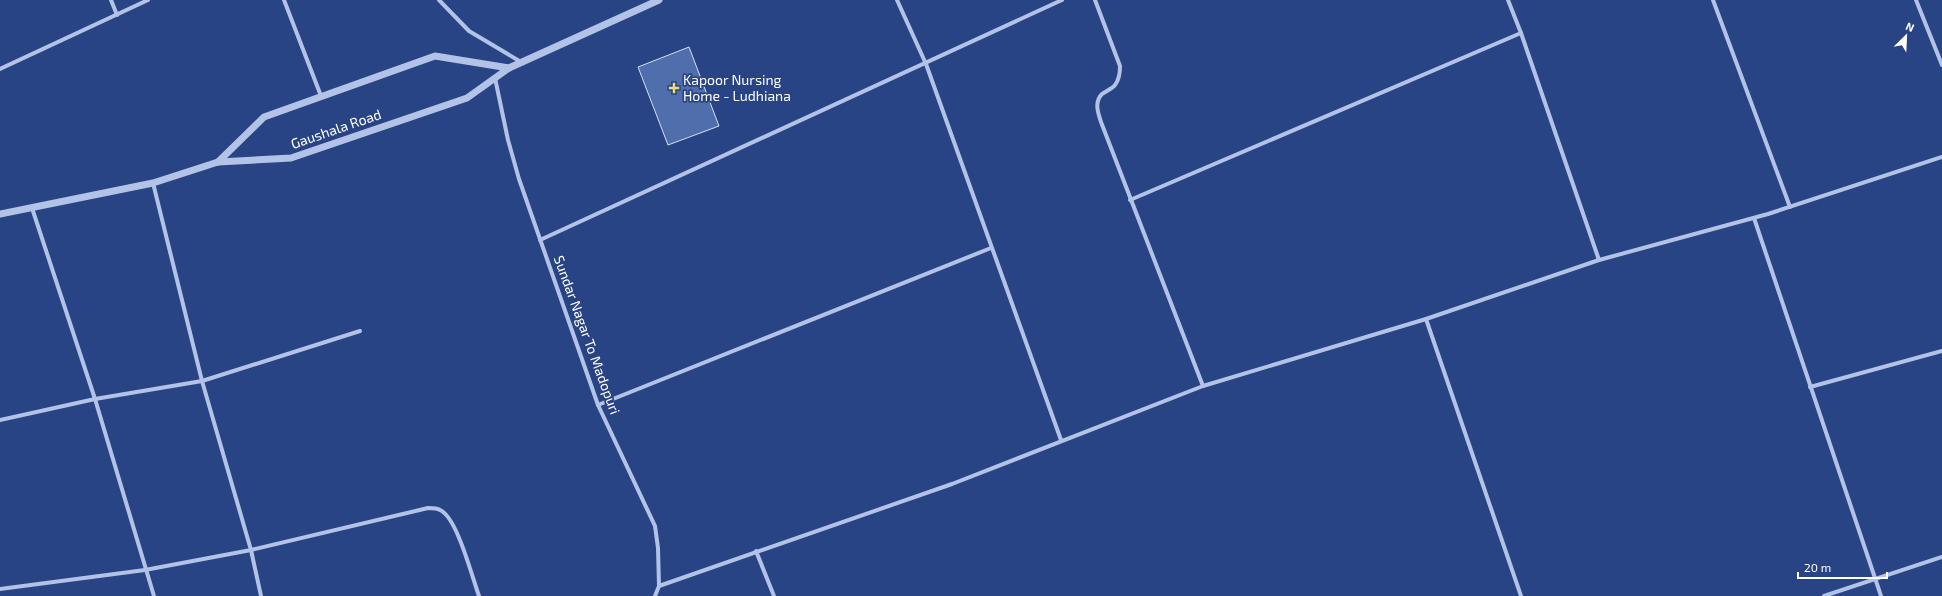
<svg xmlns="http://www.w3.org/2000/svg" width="1942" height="596" font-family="'Exo 2',sans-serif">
	<rect width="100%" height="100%" fill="#284484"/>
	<path fill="#506eab" stroke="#d5e0f6" d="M 689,47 L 719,126 L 668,145 L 638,67 Z"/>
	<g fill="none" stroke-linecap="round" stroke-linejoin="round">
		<g stroke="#b2c3e7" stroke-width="4">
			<path d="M 111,0 L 117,15"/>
			<path d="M 284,0 L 321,96"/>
			<path d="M 439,0 L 469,31 L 521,62"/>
			<path d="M 897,0 L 926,64 L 1061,440"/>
			<path d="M 1095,0 L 1120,66 C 1120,72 1119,80 1115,85 C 1112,89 1106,91 1102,94 C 1094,102 1098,113 1101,122 L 1203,386"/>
			<path d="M 1508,0 L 1521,33 L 1599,260"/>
			<path d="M 1713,0 L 1790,207"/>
			<path d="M 1916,0 L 1942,65"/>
			<path d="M 0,69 L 148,0"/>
			<path d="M 495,78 L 508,140 L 519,179 L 598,405 L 655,526 L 658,548 L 659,586 L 655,596"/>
			<path d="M 153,183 L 202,381 L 251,550 L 261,596"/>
			<path d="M 1130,200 L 1521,33"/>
			<path d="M 32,208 L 95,399 L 154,596"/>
			<path d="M 1754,218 L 1881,596"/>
			<path d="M 540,240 L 1062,0"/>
			<path d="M 1426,319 L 1521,596"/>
			<path d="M 1810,387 L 1942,351"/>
			<path d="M 598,405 L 991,248"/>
			<path d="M 0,420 L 95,399 L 202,381 L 360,331"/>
			<path d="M 756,551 L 774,596"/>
			<path d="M 659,586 L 952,484 L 1203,386 L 1426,319 L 1599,260 L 1768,214 L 1942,157"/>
			<path d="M 0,589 L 145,570 L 251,550 L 428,508 C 431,508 437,508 440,510 C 457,517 472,577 479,596"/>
			<path d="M 1824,596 L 1942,557"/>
		</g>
		<g stroke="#b2c3e7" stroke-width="7">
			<path d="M 218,162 L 264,117 L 435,56 L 509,68"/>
			<path d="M 0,214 L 153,183 L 218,162 L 291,158 L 467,98 L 509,68 L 659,0"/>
		</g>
	</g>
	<path fill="#efdc78" stroke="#284484" stroke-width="1.5" d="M672 82h4v4h4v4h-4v4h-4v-4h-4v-4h4z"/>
	<g text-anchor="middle" stroke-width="3.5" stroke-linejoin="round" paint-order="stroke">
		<g font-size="14" fill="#fff" stroke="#284484" text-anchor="start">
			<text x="683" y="85">Kapoor Nursing<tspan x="683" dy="16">Home - Ludhiana</tspan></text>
		</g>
		<g font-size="14" fill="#fff" stroke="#284484">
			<text transform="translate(336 129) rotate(-19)" y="5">Gaushala Road</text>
			<text transform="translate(587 335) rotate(70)" y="5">Sundar Nagar To Madopuri</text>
		</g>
	</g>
	<g transform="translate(1906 36) rotate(24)" stroke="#284484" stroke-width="3" paint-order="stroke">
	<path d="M0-3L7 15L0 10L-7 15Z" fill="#ffffff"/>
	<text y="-6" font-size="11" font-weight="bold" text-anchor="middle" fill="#ffffff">N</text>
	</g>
	<path d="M1798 572v6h89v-6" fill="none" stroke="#ffffff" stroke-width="2"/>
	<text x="1804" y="572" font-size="12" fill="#ffffff" stroke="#284484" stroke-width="3" paint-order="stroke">20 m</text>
</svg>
